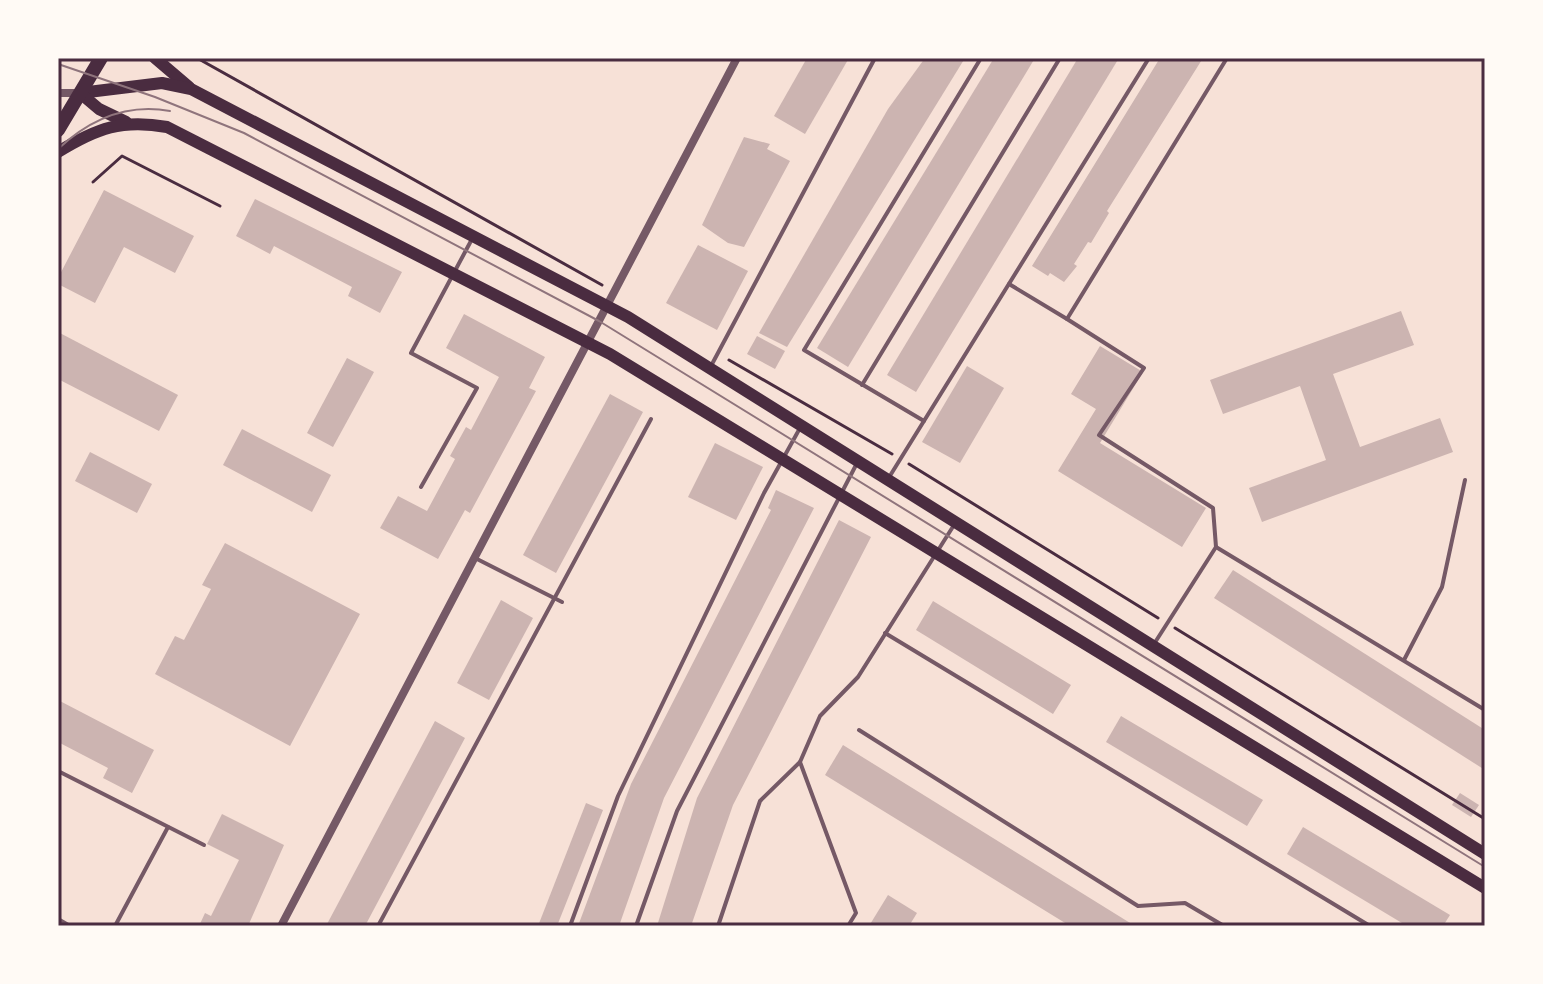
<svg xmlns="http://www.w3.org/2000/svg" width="1543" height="984" font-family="Raleway,sans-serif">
	<rect width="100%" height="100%" fill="#f7e1d7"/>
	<g fill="#ccb4b1">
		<path d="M 807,58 L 849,58 L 805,134 L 774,116 Z"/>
		<path d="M 925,58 L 965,58 L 787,347 L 759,333 L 888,109 Z"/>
		<path d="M 994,58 L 1035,58 L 848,367 L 817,348 Z"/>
		<path d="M 1078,58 L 1119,58 L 916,392 L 887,375 Z"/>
		<path d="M 1160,58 L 1203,58 L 1107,211 L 1109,213 L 1091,243 L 1088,242 L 1074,264 L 1077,266 L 1064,282 L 1050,273 L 1048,276 L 1032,266 Z"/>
		<path d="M 744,137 L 770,144 L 767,149 L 790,161 L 744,247 L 728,243 L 702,225 Z"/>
		<path d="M 104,190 L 194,236 L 175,273 L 124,247 L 95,303 L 58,284 L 58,278 Z"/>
		<path d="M 255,199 L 402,272 L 380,313 L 348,296 L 352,287 L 274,246 L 270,254 L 236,236 Z"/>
		<path d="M 698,245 L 748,271 L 717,330 L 666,303 Z"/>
		<path d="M 1401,311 L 1414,345 L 1333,374 L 1360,447 L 1440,418 L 1453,452 L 1262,522 L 1249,488 L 1326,460 L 1300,386 L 1223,414 L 1210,380 Z"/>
		<path d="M 464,314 L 545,357 L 529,388 L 536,391 L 470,513 L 465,510 L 438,559 L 380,528 L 398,496 L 427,511 L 455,459 L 450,456 L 466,427 L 471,430 L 499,377 L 446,348 Z"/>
		<path d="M 58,332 L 178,395 L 159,431 L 58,379 Z"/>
		<path d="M 757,336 L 785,351 L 775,369 L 747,354 Z"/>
		<path d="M 1100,346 L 1143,372 L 1100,443 L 1206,508 L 1182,547 L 1058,471 L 1096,409 L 1071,394 Z"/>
		<path d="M 347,358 L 374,372 L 333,447 L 307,433 Z"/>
		<path d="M 967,366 L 1004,388 L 960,463 L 922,442 Z"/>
		<path d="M 610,394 L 643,412 L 556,573 L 523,555 Z"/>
		<path d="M 242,429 L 331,475 L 312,512 L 223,465 Z"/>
		<path d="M 715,443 L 763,467 L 736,520 L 688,497 Z"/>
		<path d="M 90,452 L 152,484 L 137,513 L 75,481 Z"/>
		<path d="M 776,490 L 814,508 L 664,798 L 619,926 L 578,926 L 631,784 L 771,510 L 768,508 Z"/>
		<path d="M 839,520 L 871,537 L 733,805 L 691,926 L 657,926 L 697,798 Z"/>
		<path d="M 225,543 L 360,614 L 290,746 L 155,674 L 175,636 L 184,640 L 211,589 L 202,585 Z"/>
		<path d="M 1233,570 L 1485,730 L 1485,770 L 1214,598 Z"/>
		<path d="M 501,600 L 533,618 L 489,700 L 457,683 Z"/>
		<path d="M 933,601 L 1071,685 L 1053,714 L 916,630 Z"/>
		<path d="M 58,700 L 154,750 L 132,793 L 103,778 L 108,768 L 58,742 Z"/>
		<path d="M 1121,716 L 1263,800 L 1247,826 L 1106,742 Z"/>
		<path d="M 435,721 L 465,738 L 365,926 L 326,926 Z"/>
		<path d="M 843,745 L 1135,926 L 1070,926 L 825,775 Z"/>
		<path d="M 1460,793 L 1479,805 L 1471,817 L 1452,805 Z"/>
		<path d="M 586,803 L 603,810 L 557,926 L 538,926 Z"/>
		<path d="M 222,814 L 284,845 L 248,926 L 199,926 L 205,913 L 211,916 L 239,860 L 207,844 Z"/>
		<path d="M 1303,827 L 1450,915 L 1443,926 L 1407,926 L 1287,854 Z"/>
		<path d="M 888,895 L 917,913 L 909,926 L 869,926 Z"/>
	</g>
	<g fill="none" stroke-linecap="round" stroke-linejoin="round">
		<g stroke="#4a2c40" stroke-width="3">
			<path d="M 197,58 L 602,285"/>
			<path d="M 93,182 L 122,156 L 220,206"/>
			<path d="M 729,360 L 892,454"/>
			<path d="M 909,464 L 1158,618"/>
			<path d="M 1175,628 L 1485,819"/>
		</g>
		<g stroke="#755966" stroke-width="4">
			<path d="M 1485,58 L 1485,59"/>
			<path d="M 1009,284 L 1067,319 L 1227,58"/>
			<path d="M 1067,319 L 1144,368 L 1099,435 L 1213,508 L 1216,547"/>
			<path d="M 711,366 L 875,58"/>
			<path d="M 862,385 L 1060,58"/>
			<path d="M 924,421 L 804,350 L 981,58"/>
			<path d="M 888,479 L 1149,58"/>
			<path d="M 421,487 L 477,388 L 411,353 L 472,239"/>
			<path d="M 477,559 L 562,602"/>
			<path d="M 885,633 L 1370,926"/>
			<path d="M 1154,644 L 1216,547 L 1485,710"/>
			<path d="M 1404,660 L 1442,587 L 1465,480"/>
			<path d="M 859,730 L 1138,906 L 1185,903 L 1224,926"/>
			<path d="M 58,771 L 204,845"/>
			<path d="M 58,919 L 70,926"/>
			<path d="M 115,926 L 168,827"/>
			<path d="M 378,926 L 651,419"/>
			<path d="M 570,926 L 618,796 L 764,493 L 800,428"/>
			<path d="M 636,926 L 677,811 L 856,465"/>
			<path d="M 718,926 L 760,801 L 800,762"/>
			<path d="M 848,926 L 856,913 L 800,762 L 820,716 L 858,677 L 954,525"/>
		</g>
		<g stroke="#755966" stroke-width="8">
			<path d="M 58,93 L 80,93"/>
			<path d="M 281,926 L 737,58"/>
		</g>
		<g stroke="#4a2c40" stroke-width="12">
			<path d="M 155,58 L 189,87"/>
			<path d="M 80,93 L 162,83 L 191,89 L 628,317 L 1485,854"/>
			<path d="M 80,93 L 99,109 L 126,122"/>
			<path d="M 58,152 C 97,128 122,119 167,127 L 610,354 L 1485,888"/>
		</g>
		<path stroke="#4a2c40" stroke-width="14" d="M 58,130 L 101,58"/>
		<g stroke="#8f747c" stroke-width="2">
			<path d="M 58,64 L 155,97 L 244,133 L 599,321 L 1485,867"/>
			<path d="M 58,149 C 90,119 126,103 170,111"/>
		</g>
	</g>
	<rect width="1543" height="984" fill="none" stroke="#fffaf5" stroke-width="120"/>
	<rect x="60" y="60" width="1423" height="864" fill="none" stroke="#4a2c40" stroke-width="3"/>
</svg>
